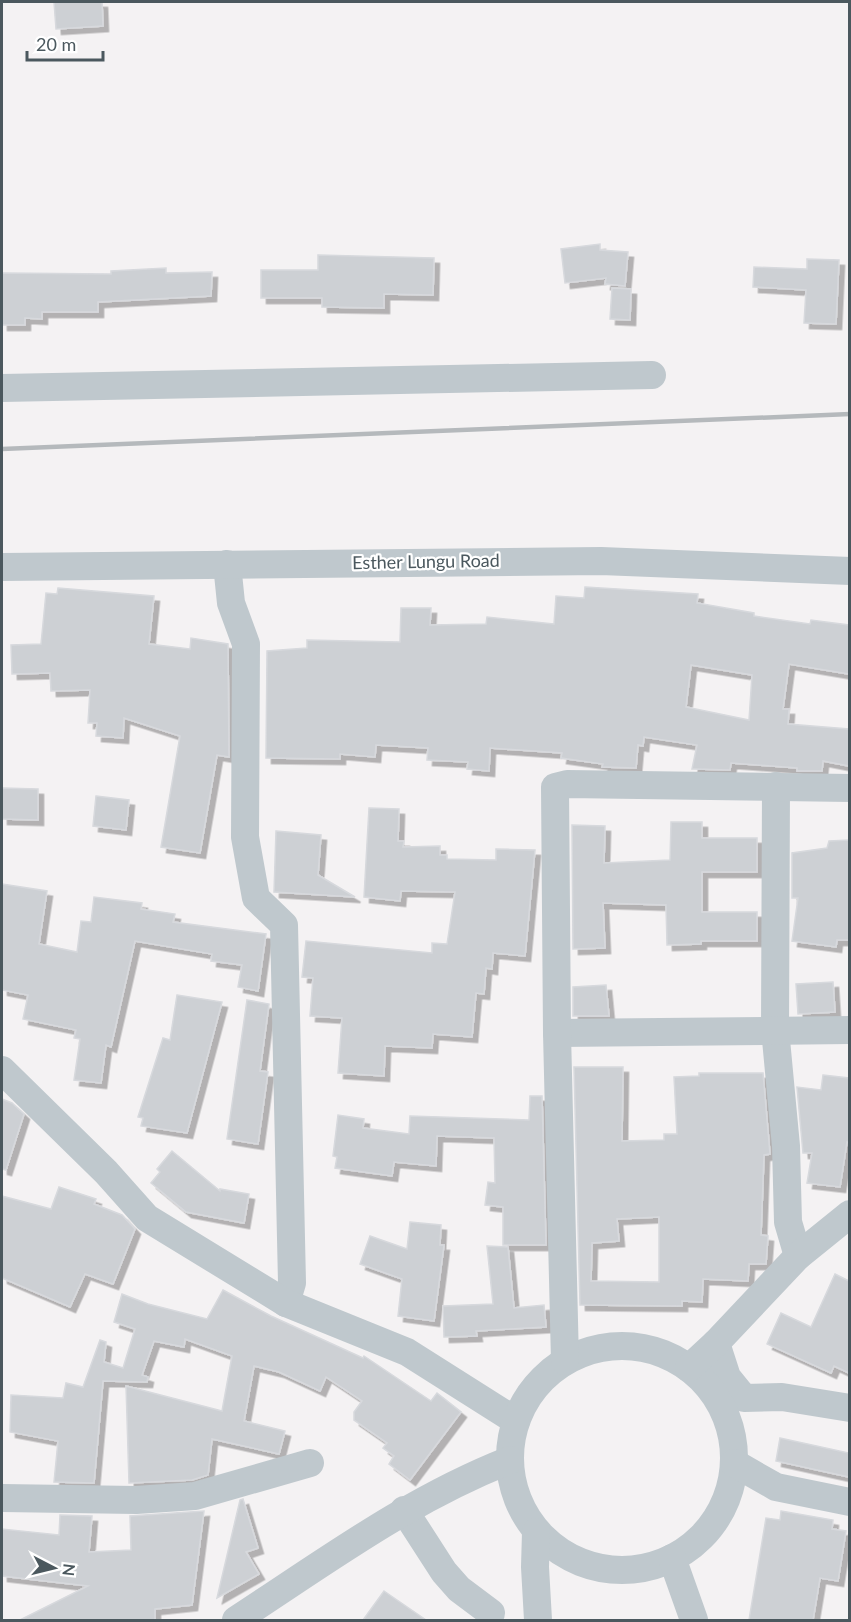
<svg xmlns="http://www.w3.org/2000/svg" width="851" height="1622" font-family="Lato,sans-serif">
	<defs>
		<filter id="shadow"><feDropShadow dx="5.5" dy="5.5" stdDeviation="0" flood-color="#0004"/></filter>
	</defs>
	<rect width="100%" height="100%" fill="#f4f2f3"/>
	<g fill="#cdd0d4" stroke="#d7d9dd" stroke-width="1.5" fill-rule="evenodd" filter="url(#shadow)">
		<path d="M 54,2 L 102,2 L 103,26 L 56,29 Z"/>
		<path d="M 600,244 L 600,250 L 628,252 L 625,286 L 605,284 L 606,278 L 565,283 L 561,249 Z"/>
		<path d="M 318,255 L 434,258 L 433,295 L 384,294 L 384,308 L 322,307 L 322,298 L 261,298 L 261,270 L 318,270 Z"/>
		<path d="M 807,259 L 839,260 L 836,324 L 804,323 L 806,290 L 753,287 L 754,267 L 807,269 Z"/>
		<path d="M 166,268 L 166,273 L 212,272 L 211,296 L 98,302 L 98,312 L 42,312 L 42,319 L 25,318 L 25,325 L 2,325 L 2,273 L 111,274 L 111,271 Z"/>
		<path d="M 612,288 L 631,289 L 630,320 L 610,319 Z"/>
		<path d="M 585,587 L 698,594 L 697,603 L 754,613 L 754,616 L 810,624 L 811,620 L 849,625 L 849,674 L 789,664 L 783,709 L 789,709 L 788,724 L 849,729 L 849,766 L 823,761 L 822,771 L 797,771 L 797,768 L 731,763 L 730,770 L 695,769 L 692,769 L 697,745 L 644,737 L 643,746 L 638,745 L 636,768 L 602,767 L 603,764 L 561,758 L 562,753 L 490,748 L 489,771 L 467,769 L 468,762 L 427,760 L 428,748 L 376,745 L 375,757 L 340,754 L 340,759 L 266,758 L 267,651 L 307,648 L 307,640 L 400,642 L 401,608 L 431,608 L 430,625 L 486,624 L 487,617 L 554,624 L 556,596 L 584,598 ZM 691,665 L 752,675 L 749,720 L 686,707 Z"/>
		<path d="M 58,588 L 154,596 L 149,644 L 190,649 L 191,638 L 228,644 L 229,757 L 217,755 L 200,853 L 161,847 L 180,736 L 124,718 L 123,738 L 96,736 L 97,723 L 88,723 L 90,690 L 51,691 L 50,673 L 12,674 L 11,645 L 41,644 L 46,593 L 57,594 Z"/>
		<path d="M 2,788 L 38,789 L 38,820 L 2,819 Z"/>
		<path d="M 96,796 L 129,800 L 126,830 L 93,826 Z"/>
		<path d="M 369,808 L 399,809 L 398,841 L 404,841 L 403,847 L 440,846 L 440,855 L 447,855 L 447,859 L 496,860 L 496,849 L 535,850 L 525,956 L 493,953 L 492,969 L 486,968 L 484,994 L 476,993 L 472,1037 L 433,1034 L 432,1048 L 385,1046 L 384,1076 L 338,1073 L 342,1018 L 310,1016 L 313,978 L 302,977 L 306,941 L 432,953 L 432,943 L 447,944 L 455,892 L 401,891 L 400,901 L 364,897 Z"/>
		<path d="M 671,822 L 702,822 L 702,838 L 757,838 L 757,872 L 702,872 L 702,912 L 757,912 L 757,941 L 701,941 L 701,944 L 667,945 L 666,905 L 603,903 L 605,948 L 573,949 L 572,825 L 605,826 L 604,863 L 670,860 Z"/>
		<path d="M 276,831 L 321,835 L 318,875 L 355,897 L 274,892 Z"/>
		<path d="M 849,840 L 849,940 L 837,940 L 836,947 L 792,941 L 798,898 L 792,898 L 792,853 L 827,848 L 829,841 Z"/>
		<path d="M 2,884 L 47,891 L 39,944 L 77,952 L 81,921 L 91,922 L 94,897 L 142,903 L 141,909 L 175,914 L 173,922 L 266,934 L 258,991 L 238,987 L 242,965 L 211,961 L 212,954 L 135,941 L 111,1047 L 106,1045 L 101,1083 L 74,1080 L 80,1039 L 74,1038 L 76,1030 L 23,1019 L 28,995 L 2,990 Z"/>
		<path d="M 833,982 L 835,1012 L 798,1014 L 796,984 Z"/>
		<path d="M 606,985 L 609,1016 L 573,1016 L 573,987 Z"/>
		<path d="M 177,995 L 222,1002 L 187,1133 L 141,1126 L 143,1118 L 138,1117 L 163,1038 L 170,1040 Z"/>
		<path d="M 247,1000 L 269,1004 L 260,1071 L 268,1072 L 258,1144 L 227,1139 Z"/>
		<path d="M 574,1067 L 623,1067 L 622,1141 L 664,1140 L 664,1134 L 677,1134 L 674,1077 L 699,1076 L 699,1073 L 763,1073 L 770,1154 L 764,1155 L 761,1235 L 768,1236 L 766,1264 L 749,1264 L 748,1281 L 703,1279 L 702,1302 L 682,1301 L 682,1306 L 580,1305 ZM 659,1217 L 659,1282 L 591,1281 L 592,1243 L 619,1241 L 617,1219 Z"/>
		<path d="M 823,1075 L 849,1078 L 849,1143 L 847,1142 L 840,1187 L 807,1183 L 812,1153 L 803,1153 L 797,1087 L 821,1090 Z"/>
		<path d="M 530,1096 L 542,1096 L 546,1245 L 503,1245 L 503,1207 L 485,1205 L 488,1182 L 495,1183 L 494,1138 L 437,1136 L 436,1166 L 394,1162 L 392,1176 L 335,1168 L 337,1157 L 333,1156 L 338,1115 L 364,1119 L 363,1128 L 409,1134 L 410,1116 L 529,1120 Z"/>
		<path d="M 2,1099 L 12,1103 L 24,1114 L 6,1170 L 2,1169 Z"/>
		<path d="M 172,1151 L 220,1191 L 220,1189 L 249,1194 L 244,1223 L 186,1212 L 151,1183 L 160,1172 L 157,1169 Z"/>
		<path d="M 59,1187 L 96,1199 L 94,1204 L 122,1215 L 135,1229 L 113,1284 L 85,1274 L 70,1307 L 2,1278 L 2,1196 L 51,1209 Z"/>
		<path d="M 410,1222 L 441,1225 L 440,1245 L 444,1245 L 434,1321 L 398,1316 L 402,1279 L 360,1264 L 370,1236 L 407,1249 Z"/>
		<path d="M 487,1246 L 508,1247 L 514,1308 L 544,1305 L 546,1327 L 476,1331 L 477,1336 L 444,1337 L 443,1306 L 493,1304 Z"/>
		<path d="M 835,1274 L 849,1281 L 849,1373 L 834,1366 L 831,1373 L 767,1344 L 781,1313 L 811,1327 Z"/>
		<path d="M 223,1290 L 271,1316 L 363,1358 L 364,1356 L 431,1401 L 437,1393 L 461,1412 L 410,1480 L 389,1464 L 394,1456 L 383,1448 L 387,1443 L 354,1420 L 354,1412 L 362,1401 L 326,1377 L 320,1391 L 279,1372 L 254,1366 L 244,1421 L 285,1431 L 279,1454 L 212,1439 L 208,1475 L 192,1480 L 129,1483 L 126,1386 L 222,1411 L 232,1356 L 185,1339 L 184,1347 L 154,1341 L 142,1375 L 148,1377 L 147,1382 L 103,1381 L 94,1483 L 54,1482 L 58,1441 L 10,1432 L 11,1395 L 63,1398 L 66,1383 L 83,1387 L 100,1340 L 106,1342 L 104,1362 L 123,1368 L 135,1329 L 114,1322 L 122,1294 L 148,1304 L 207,1319 Z"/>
		<path d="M 780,1438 L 849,1453 L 849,1477 L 776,1461 Z"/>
		<path d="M 243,1499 L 258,1548 L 246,1552 L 259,1574 L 217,1598 L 240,1500 Z"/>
		<path d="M 204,1511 L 192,1605 L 155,1609 L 155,1620 L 20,1620 L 88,1586 L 2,1576 L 2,1529 L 59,1535 L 60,1515 L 92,1516 L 89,1552 L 131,1550 L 130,1516 Z"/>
		<path d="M 781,1511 L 833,1520 L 832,1529 L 846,1531 L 838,1581 L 820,1578 L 813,1620 L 749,1620 L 766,1518 L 780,1520 Z"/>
		<path d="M 384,1591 L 426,1620 L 363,1620 Z"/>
	</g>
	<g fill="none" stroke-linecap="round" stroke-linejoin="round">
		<g stroke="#bfc8cd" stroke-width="28">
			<path d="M 2,388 L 652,375"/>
			<path d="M 227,564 L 231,603 L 246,644 L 245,837 L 256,898 L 284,925 L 292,1283 L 286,1303"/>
			<path d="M 2,567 L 601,561 L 850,571"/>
			<path d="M 776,786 L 775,1029 L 786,1146 L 788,1222 L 798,1256"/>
			<path d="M 557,1033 L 850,1030"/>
			<path d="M 2,1070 L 106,1172 L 147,1218 L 286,1303 L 407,1352 L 516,1421"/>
			<path d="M 716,1343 L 727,1377 L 744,1398 L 782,1397 L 850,1408"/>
			<circle cx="622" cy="1458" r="112"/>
			<path d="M 565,1361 L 557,1033 L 555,787 L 567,784 L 850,788"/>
			<path d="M 689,1368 L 716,1343 L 798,1256 L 850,1214"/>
			<path d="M 734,1463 L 776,1487 L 850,1502"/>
			<path d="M 2,1498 L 136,1500 L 195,1496 L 310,1463"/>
			<path d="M 404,1510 L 444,1572 L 459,1589 L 491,1613"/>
			<path d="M 536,1532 L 535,1567 L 538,1620"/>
			<path d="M 672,1558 L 694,1620"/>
			<path d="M 236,1620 C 325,1562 410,1499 510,1460"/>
		</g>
		<path stroke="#b5b9bc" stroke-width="4.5" d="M 2,449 L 850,414"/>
	</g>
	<g text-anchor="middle" stroke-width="4.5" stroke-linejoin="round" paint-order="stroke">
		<g font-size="18" fill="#4b585e" stroke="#fff">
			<text transform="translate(426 562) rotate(-1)" y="6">Esther Lungu Road</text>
		</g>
	</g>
	<rect width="851" height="1622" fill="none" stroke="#4b585e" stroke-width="6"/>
	<g transform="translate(54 1568) rotate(97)" stroke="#ffffff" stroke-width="4.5" paint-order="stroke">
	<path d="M0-4.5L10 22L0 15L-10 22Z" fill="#4b585e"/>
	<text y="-9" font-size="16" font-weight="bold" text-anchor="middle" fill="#4b585e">N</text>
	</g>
	<path d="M27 51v9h76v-9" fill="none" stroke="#4b585e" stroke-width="3"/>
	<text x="36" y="51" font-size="18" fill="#4b585e" stroke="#ffffff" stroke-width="4.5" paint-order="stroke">20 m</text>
</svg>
